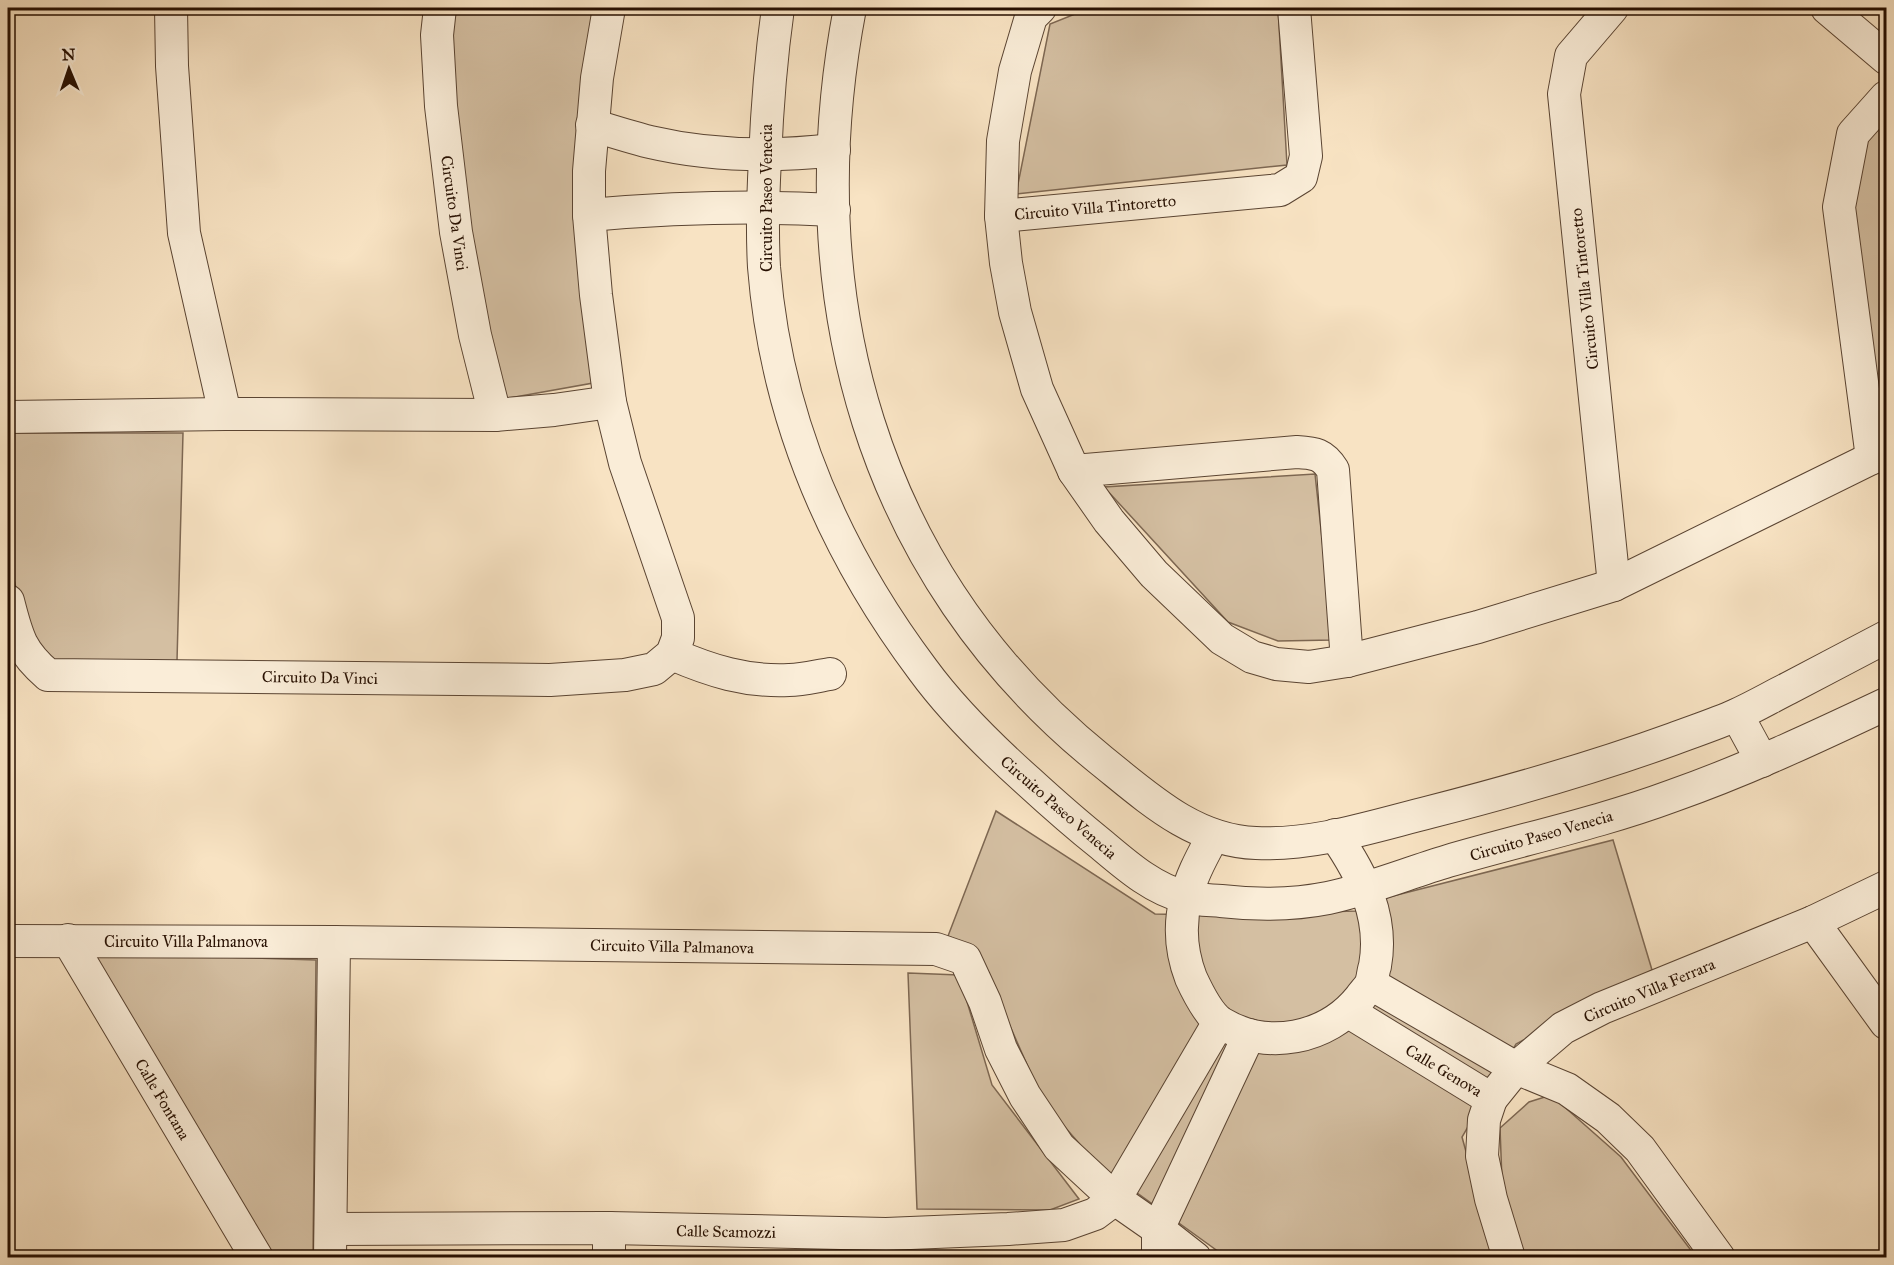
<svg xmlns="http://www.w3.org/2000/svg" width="1894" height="1265" font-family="'IM FELL Great Primer',serif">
	<rect width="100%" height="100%" fill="#f8e3c3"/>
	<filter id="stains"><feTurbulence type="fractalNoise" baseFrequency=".00333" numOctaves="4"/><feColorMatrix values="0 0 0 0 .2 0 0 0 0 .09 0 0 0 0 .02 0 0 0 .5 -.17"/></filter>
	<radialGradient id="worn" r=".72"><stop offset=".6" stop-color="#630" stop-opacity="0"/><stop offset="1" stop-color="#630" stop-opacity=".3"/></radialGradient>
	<g fill="#d4bfa2" stroke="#7d6752" stroke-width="1.5">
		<path d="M 455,8 L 595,8 L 593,383 L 504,399 L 468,226 L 450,50 Z"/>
		<path d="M 1090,8 L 1278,8 L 1287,165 L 1016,194 L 1050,24 Z"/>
		<path d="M 1886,120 L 1886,429 L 1881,433 L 1851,208 L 1861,146 Z"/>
		<path d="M 8,433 L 183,433 L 177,661 L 51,664 L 27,634 L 8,555 Z"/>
		<path d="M 1315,474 L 1333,640 L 1278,641 L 1228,622 L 1104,487 Z"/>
		<path d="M 996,811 L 1155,914 L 1202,915 L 1357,911 L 1389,897 L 1613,840 L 1652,970 L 1516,1044 L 1462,1137 L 1495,1257 L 1226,1257 L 1097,1164 L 1044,1103 L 976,949 L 948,936 Z"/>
		<path d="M 94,953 L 316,960 L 313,1257 L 272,1257 Z"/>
		<path d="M 908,973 L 959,975 L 992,1085 L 1079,1199 L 1050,1210 L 917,1209 Z"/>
		<path d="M 1551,1095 L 1621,1157 L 1696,1257 L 1524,1257 L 1503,1207 L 1500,1128 L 1529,1102 Z"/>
	</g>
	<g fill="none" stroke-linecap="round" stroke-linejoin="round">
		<defs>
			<g id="minor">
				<path d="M 171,8 L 172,66 L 184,233 L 225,414"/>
				<path d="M 440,8 L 437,35 L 441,106 L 456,232 L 475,335 L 495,415"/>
				<path d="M 778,8 C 771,58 767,108 765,159 C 763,195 762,231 764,267 C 776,418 833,550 923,670 C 953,711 990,747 1028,781 C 1052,803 1077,825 1102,845 C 1127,866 1153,889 1185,897 C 1197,900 1209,900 1221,901 C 1257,905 1293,905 1328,898 C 1369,889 1408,873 1448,861 C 1523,839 1599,823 1672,796 C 1746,770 1816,737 1886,704"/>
				<path d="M 850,8 C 795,295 870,574 1102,761 C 1148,798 1194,841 1256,843 C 1314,846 1374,826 1430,812 C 1512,791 1593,768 1673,739 C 1694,731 1716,724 1736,715 C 1754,707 1771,697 1789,688 C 1821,671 1854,654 1886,637"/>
				<path d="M 1040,8 L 1031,17 L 1015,71 L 1003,141 L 1001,216 L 1006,263 L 1015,312 L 1037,389 L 1074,471 L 1109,521 L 1154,574 L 1222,639 L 1252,657 L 1276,664 L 1309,667 L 1347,661 L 1478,627 L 1614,585 L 1872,458 L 1886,449"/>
				<path d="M 1612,8 L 1571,56 L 1564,94 L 1614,585"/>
				<path d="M 1827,8 L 1886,58"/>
				<path d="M 592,125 C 611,131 630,137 650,142 C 710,156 773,157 834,150"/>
				<path d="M 589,215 C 671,208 752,205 834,210"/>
				<path d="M 1001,216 L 1280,190 L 1301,177 L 1306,156 L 1294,8"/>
				<path d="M 8,417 L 225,414 L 495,415 L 554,410 L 610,402"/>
				<path d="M 1872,458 L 1839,207 L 1853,134 L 1886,97"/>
				<path d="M 1074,471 L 1297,452 C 1315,453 1323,454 1333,470 L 1347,661"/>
				<path d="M 8,601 C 17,636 20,651 48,675 L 550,680 L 625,675 L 654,669 L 672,654 L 678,638 L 678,618 L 625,463 L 610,402 L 596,295 L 589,215 L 589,171 L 597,78 L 609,8"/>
				<path d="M 672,654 C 711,671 746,682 789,680 C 803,680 817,676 830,674"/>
				<path d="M 1737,715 L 1762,761"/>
				<path d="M 1213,836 C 1203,855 1191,876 1186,898 C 1179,925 1181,952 1191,978 C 1197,991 1209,1015 1221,1023 C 1267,1051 1327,1039 1360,998 C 1363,993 1369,988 1371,983 C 1373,978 1373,971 1375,966 C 1384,917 1362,874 1335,835"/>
				<path d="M 1813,922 L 1886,1023"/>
				<path d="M 68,940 L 257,1258"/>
				<path d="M 8,941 L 334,942 L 936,949 L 965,959 L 985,1002 L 1001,1049 L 1025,1096 L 1059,1147 L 1115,1199 L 1158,1229 L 1195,1258"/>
				<path d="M 1371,984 L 1516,1068 L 1567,1089 L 1608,1118 L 1640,1149 L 1719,1258"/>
				<path d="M 1349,1012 L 1491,1099 L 1484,1120 L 1482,1156 L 1491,1199 L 1509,1258"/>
				<path d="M 1491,1099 L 1516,1068 L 1563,1028 L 1602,1008 L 1813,922 L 1886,887"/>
				<path d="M 331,1229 L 609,1228 L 886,1234 L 1008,1229 L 1064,1225 L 1095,1214 L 1115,1199 L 1219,1022"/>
				<path d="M 330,1258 L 334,942"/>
				<path d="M 609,1258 L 609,1228"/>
				<path d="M 1158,1258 L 1158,1229 L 1249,1035"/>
			</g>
		</defs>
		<use href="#minor" stroke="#5a4432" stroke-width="34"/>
		<use href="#minor" stroke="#faedd8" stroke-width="32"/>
	</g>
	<g text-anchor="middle" stroke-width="6" stroke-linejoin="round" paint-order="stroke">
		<g font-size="16" fill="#260f01" stroke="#faedd8">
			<text transform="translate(766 198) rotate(-90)" y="6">Circuito Paseo Venecia</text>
			<text transform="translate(1095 207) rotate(-5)" y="6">Circuito Villa Tintoretto</text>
			<text transform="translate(455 213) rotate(82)" y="6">Circuito Da Vinci</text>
			<text transform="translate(1584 289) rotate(-96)" y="6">Circuito Villa Tintoretto</text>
			<text transform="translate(320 677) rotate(1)" y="6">Circuito Da Vinci</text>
			<text transform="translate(1059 807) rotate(41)" y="6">Circuito Paseo Venecia</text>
			<text transform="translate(1541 835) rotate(-16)" y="6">Circuito Paseo Venecia</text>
			<text x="186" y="947">Circuito Villa Palmanova</text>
			<text transform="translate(672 946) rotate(1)" y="6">Circuito Villa Palmanova</text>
			<text transform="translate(1649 990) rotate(-23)" y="6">Circuito Villa Ferrara</text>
			<text transform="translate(1444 1070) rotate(31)" y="6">Calle Genova</text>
			<text transform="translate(163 1099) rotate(59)" y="6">Calle Fontana</text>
			<text transform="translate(726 1231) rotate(1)" y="6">Calle Scamozzi</text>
		</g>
	</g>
	<rect width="1894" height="1265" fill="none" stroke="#f8e3c3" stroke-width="30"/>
	<rect x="9" y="9" width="1876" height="1247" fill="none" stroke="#260f01" stroke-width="3"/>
	<rect x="15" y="15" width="1864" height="1235" fill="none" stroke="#260f01" stroke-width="1.5"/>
	<g transform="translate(69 69) rotate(358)" stroke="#faedd8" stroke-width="4.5" paint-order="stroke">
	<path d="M0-4.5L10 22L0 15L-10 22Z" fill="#260f01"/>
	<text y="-9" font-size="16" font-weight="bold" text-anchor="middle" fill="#260f01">N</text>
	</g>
	<rect width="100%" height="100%" filter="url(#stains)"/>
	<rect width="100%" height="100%" fill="url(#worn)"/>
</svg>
